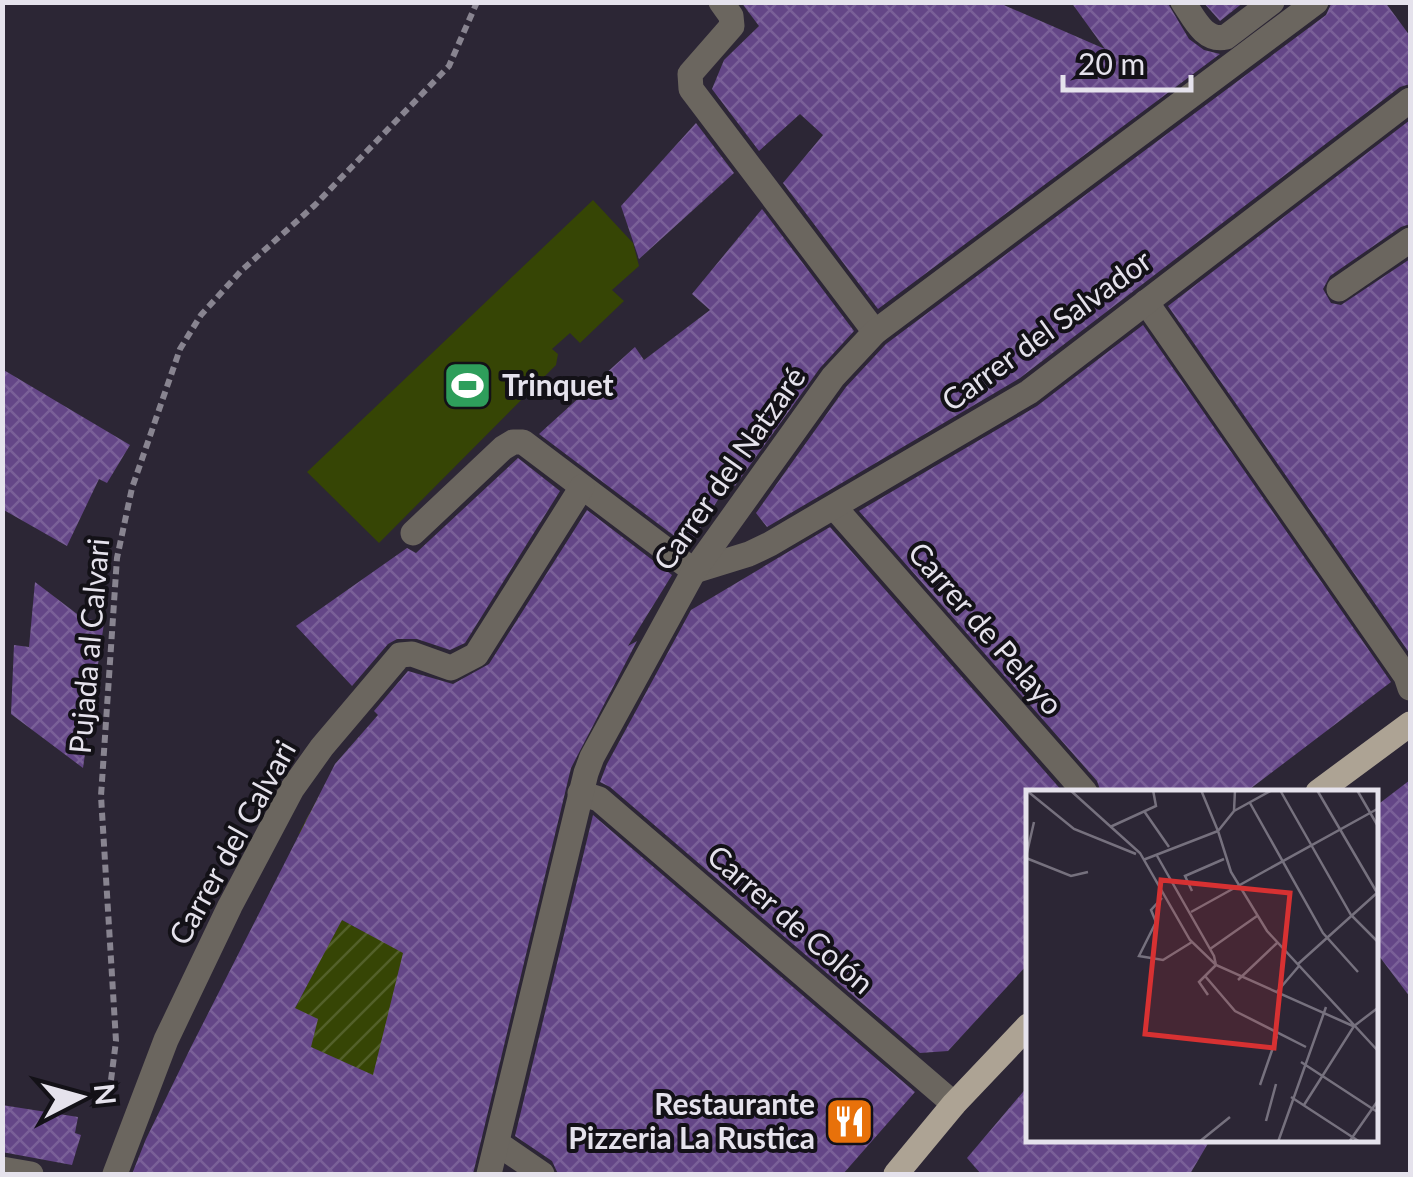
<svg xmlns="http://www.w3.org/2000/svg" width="1413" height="1177" font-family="Lato,sans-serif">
	<defs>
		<pattern id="garden-furrows" width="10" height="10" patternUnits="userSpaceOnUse" patternTransform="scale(2.5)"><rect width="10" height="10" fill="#364505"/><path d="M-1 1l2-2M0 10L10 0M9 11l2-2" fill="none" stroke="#53602a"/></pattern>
		<pattern id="building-cross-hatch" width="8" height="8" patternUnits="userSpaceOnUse" patternTransform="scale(2.5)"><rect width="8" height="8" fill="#644687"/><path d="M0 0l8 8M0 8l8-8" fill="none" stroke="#7a6098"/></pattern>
	</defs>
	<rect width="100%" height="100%" fill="#2c2635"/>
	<path fill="url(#garden-furrows)" d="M 321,792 L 404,952 L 374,1076 L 306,1045 L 293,1006 L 296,1007 L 340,919 L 362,931 L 344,857 L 299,833 Z"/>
	<path fill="#364505" d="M 593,200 L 633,243 L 639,266 L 612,290 L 624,301 L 580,343 L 570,333 L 552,349 L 558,354 L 556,365 L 379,543 L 307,472 Z"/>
	<g fill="url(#building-cross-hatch)" fill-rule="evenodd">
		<path d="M 741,2 L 997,2 L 1105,49 L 1071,2 L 1167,2 L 1189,39 L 1204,50 L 1220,54 L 878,309 L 783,183 L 823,135 L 800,114 L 759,151 L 712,89 L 724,60 L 759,26 Z"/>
		<path d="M 1203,2 L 1244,2 L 1220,21 Z"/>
		<path d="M 1332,2 L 1385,2 L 1410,36 L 1410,84 L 1400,87 L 1020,378 L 767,527 L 756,513 L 846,387 L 886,344 L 1326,15 Z"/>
		<path d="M 1410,120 L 1410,224 L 1401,227 L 1330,276 L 1323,289 L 1331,303 L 1341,305 L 1410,259 L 1410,654 L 1168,306 Z"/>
		<path d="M 696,123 L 734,173 L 639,259 L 621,206 Z"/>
		<path d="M 762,209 L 854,331 L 820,368 L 735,486 L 730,480 L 689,547 L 539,434 L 635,347 L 644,360 L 710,310 L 692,294 Z"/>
		<path d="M 1143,325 L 1391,682 L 1246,792 L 1101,792 L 1097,781 L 859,511 L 1037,406 Z"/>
		<path d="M 2,369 L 130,445 L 107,483 L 99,479 L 67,546 L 2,509 Z"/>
		<path d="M 518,458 L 560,491 L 465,643 L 450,650 L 417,639 L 397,639 L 388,644 L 352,686 L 296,626 L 407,548 L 416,553 Z"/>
		<path d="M 587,510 L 672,575 L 628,646 L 637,641 L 571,768 L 473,1174 L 132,1174 L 146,1139 L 191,1047 L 335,764 L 378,715 L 374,711 L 408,671 L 453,684 L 489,664 ZM 342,920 L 403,953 L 373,1075 L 311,1047 L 318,1019 L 295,1008 Z"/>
		<path d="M 830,527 L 1063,792 L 1028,792 L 1028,964 L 948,1051 L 920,1053 L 610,787 L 600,782 L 607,764 L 691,610 Z"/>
		<path d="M 35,582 L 81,617 L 104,623 L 83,768 L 11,714 L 14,645 L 29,647 Z"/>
		<path d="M 1410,780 L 1410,997 L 1376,952 L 1376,806 Z"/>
		<path d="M 593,815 L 915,1092 L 843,1174 L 558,1174 L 552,1161 L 515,1136 Z"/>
		<path d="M 1028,1086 L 1028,1140 L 1210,1140 L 1190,1174 L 981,1174 L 967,1158 Z"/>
		<path d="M 2,1105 L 78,1117 L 75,1133 L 81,1135 L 72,1165 L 2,1152 Z"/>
	</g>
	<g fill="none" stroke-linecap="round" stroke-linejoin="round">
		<path stroke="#888490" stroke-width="6" stroke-dasharray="8 5" stroke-linecap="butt" d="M 111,1080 L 116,1041 L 101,796 L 117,558 L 132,488 L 180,349 L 201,315 L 241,271 L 315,205 L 449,66 L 477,2"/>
		<g stroke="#6b665f" stroke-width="25">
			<path d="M 721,2 L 731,16 L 732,26 L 690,74 L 691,89 L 875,332"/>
			<path d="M 1183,2 C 1194,18 1204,42 1226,37 L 1272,2"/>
			<path d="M 1339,289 L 1410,240"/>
			<path d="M 1146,302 L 1406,676 L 1410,688"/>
			<path d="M 835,508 L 1085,792"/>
			<path d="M 413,533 L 503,448 L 513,442 L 523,442 L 694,571 L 749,554 L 770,544 L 1029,392 L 1410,100"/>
			<path d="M 580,793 L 599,799 L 954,1104"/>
			<path d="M 497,1143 L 542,1174"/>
			<path d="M 2,1169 L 31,1174"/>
			<path d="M 115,1174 L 166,1040 L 230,906 L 292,789 L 322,747 L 400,655 L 412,654 L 451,668 L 476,655 L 582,487"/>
			<path d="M 489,1174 L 586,773 L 592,757 L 694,571 L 833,377 L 875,332 L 1316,2"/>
		</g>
		<g stroke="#ada394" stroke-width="25">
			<path d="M 1318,792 L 1410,724"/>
			<path d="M 896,1174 L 954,1104 L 1028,1026"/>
		</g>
	</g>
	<defs>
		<symbol id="stadium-square" viewBox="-11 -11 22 22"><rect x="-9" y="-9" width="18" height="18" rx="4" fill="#2e9e5b" stroke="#131117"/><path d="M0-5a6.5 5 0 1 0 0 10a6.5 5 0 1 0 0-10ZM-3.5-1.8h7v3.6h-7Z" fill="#fff"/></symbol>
		<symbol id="restaurant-square" viewBox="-11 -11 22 22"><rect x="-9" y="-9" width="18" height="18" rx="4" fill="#e8710a" stroke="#131117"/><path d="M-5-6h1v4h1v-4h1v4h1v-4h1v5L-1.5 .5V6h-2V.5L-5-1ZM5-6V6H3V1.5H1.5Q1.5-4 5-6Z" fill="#fff"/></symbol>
	</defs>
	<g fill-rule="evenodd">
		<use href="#stadium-square" x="440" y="358" width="55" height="55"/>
		<use href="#restaurant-square" x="822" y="1094" width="55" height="55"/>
	</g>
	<g text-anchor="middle" stroke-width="8" stroke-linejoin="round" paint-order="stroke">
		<g font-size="30" fill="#e5e2ec" stroke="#131117">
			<text transform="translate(1047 331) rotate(-36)" y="10">Carrer del Salvador</text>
			<text transform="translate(730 469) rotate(-55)" y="10">Carrer del Natzaré</text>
			<text transform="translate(985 629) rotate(49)" y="10">Carrer de Pelayo</text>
			<text transform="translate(90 646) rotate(-85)" y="10">Pujada al Calvari</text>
			<text transform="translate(233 843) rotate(-61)" y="10">Carrer del Calvari</text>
			<text transform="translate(790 920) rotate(41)" y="10">Carrer de Colón</text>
		</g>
		<g font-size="30" font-weight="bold" fill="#e5e2ec" stroke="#131117" text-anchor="start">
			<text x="502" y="396">Trinquet</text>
			<text x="815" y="1115" text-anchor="end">Restaurante<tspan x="815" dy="34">Pizzeria La Rustica</tspan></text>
		</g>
	</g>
	<g transform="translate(1026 790)">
		<rect width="352" height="352" fill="#2c2635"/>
		<path fill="none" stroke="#76717e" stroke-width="2.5" d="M 0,0 L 48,39 L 110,64M 44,0 L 114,63 L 164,150 L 190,175 L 327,236M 209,0 L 208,21 L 192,41 L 205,82 L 241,141 L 353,262M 254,0 L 325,125 L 353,153M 291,0 L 353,106M 331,0 L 353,38M 224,13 L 297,143 L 332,182M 118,21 L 143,57M 208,21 L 246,0M 84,37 L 130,16 L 127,0M 130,64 L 188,166 L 190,175 L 173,192 L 182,205M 0,67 L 8,32M 0,68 L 45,86 L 62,82M 117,70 L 192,41 L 175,0M 166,101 L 159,86 L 198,69M 136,108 L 125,120 L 130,132 L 113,166 L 137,170 L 166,152M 165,122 L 353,18M 184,159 L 231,126M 272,174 L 352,102M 179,186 L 209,221 L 280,257M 212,190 L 251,153M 250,203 L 273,176M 275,272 L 353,323M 234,295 L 251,246M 265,307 L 334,352M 278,315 L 328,236 L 353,217M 240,331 L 250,294M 173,352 L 204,327M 252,352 L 300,217M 323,352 L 353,309"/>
		<path fill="#d73132" fill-opacity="0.15" stroke="#d73132" stroke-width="5" d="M 135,90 L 264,103 L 248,258 L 119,244 Z"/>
		<rect width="352" height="352" fill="none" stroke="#e5e2ec" stroke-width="5"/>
	</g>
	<rect width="1413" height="1177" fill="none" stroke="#e5e2ec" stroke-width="10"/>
	<g transform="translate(80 1097) rotate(84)" stroke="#131117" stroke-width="8" paint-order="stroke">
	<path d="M0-8L18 38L0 25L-18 38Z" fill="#e5e2ec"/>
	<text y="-15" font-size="28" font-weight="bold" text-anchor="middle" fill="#e5e2ec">N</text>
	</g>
	<path d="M1063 75v15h128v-15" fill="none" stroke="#e5e2ec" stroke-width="5"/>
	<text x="1078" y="75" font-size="30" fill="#e5e2ec" stroke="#131117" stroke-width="8" paint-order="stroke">20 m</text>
</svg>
